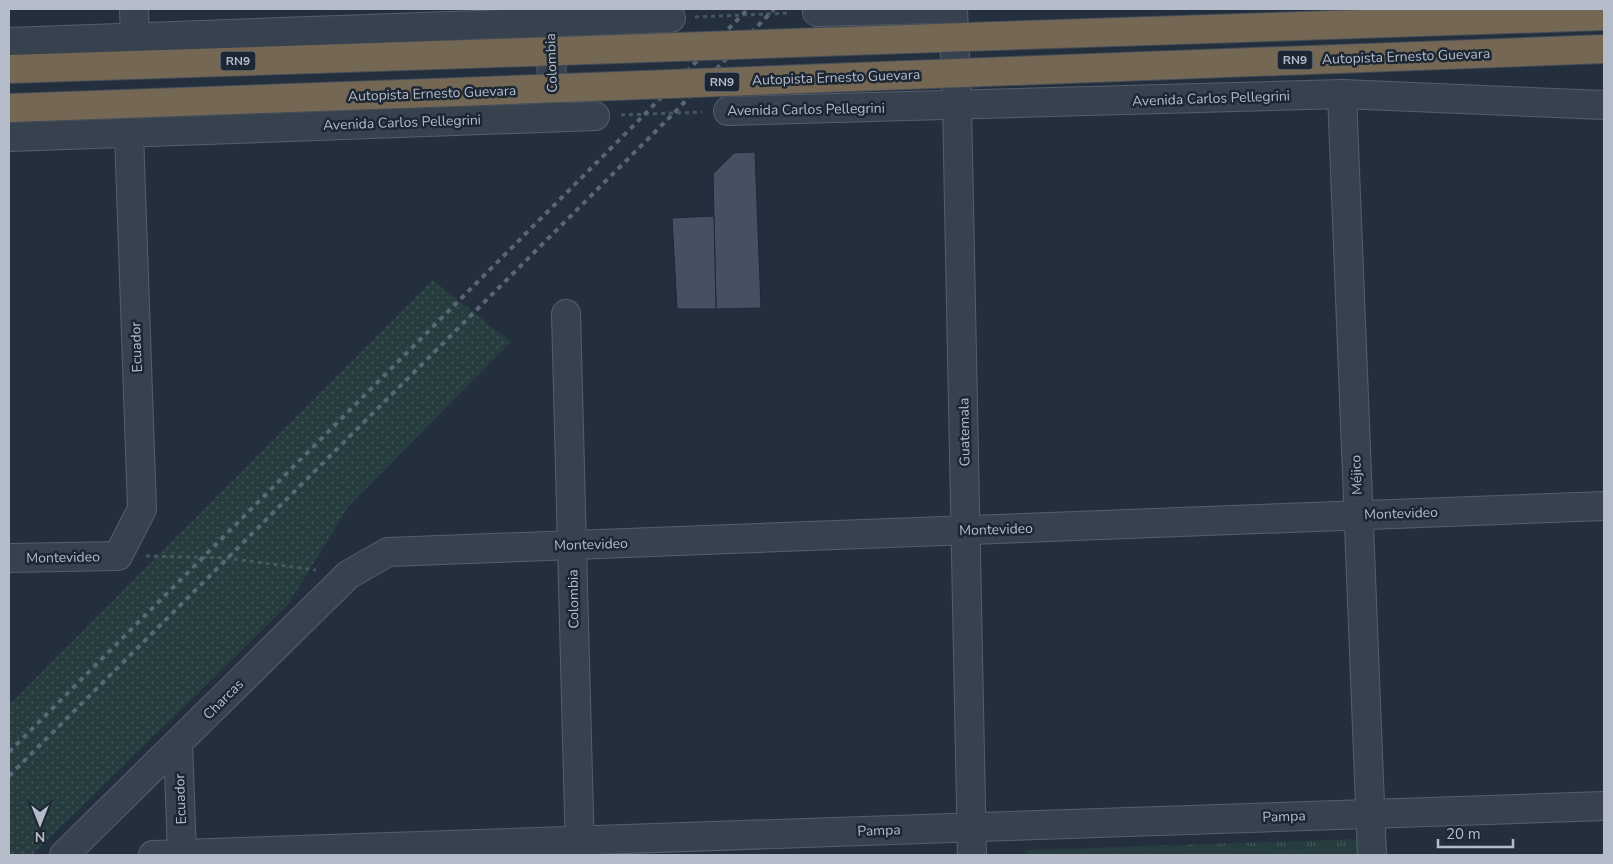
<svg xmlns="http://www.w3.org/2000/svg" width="1613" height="864" font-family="'Nunito Sans',sans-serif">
	<defs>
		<pattern id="grass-dots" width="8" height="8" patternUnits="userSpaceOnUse" patternTransform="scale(1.25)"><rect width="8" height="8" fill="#263c3f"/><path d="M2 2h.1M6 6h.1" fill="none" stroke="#435659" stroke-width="1.8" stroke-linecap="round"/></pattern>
		<pattern id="park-tufts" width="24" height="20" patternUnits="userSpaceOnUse" patternTransform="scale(1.25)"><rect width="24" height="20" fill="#263c3f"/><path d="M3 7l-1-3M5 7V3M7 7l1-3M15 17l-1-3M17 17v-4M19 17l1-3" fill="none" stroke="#435659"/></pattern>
	</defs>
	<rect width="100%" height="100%" fill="#242f3e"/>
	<path fill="url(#grass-dots)" d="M 433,280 L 511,342 L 348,507 L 288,605 L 32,855 L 9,855 L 9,705 Z"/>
	<path fill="url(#park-tufts)" d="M 1358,839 L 1359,855 L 1028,855 L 1027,850 Z"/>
	<path fill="#263c3f" d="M 1348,847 L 1348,855 L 1147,855 L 1147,852 Z"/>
	<g fill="#455162" stroke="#1f2835">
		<path d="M 755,152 L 761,308 L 716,309 L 713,174 L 734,153 Z"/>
		<path d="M 714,216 L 716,309 L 677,309 L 672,218 Z"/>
	</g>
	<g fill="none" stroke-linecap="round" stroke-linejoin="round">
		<defs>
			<g id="minor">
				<path d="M 134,9 L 135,37"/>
				<path d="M 953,9 L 957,105 L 972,855"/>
				<path d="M 817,12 L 939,9"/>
				<path d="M 550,28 L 553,113"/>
				<path d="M 9,42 L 671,18"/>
				<path d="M 1342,94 L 1372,855"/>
				<path d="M 728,111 L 1342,94 L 1604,105"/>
				<path d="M 9,137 L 595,116"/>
				<path d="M 566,314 L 580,855"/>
				<path d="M 9,558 L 118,556 L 142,509 L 129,133"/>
				<path d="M 178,743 L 182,855"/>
				<path d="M 64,855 L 348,575 L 388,552 L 1604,506"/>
				<path d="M 153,855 L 1604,806"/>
			</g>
			<g id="highway">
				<path d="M 995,36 L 1604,16"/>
				<path d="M 9,69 L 468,54"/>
				<path d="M 986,72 L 1604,49"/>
				<path d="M 9,108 L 458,92"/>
			</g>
		</defs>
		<use href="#minor" stroke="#565f6c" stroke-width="30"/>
		<use href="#highway" stroke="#434c59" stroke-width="30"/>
		<g stroke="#44595c" stroke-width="3" stroke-dasharray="4 4" stroke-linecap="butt">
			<path d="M 695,17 L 791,13"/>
			<path d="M 621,115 L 702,112"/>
			<path d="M 146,556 L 227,558 L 316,570"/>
		</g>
		<use href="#minor" stroke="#38414e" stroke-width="28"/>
		<use href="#highway" stroke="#746855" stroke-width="28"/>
		<g stroke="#5a6575" stroke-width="4" stroke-dasharray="5 5" stroke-linecap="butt">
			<path d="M 9,752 L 645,114 L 748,9"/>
			<path d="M 9,776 L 674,113 L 774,9"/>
		</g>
		<defs>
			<g id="highway-bridge">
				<path d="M 468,54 L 995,36"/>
				<path d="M 458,92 L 986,72"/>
			</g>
		</defs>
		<use href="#highway-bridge" stroke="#434c59" stroke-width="30" stroke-linecap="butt"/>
		<use href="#highway-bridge" stroke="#746855" stroke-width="28"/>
	</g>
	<g text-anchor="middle" stroke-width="5" stroke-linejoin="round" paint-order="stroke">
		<g fill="#1d2633" stroke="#878f9c" stroke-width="1">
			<rect x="1277.5" y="50.5" width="35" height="19" rx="4"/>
			<rect x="220.5" y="51.5" width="35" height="19" rx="4"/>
			<rect x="704.5" y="72.5" width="35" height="19" rx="4"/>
		</g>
		<g font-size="12" font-weight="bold" fill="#b4bcc9">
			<text x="1295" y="64">RN9</text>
			<text x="238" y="65">RN9</text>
			<text x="722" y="86">RN9</text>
		</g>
		<g font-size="14" fill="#b4bcc9" stroke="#1d2633">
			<text transform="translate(1406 56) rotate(-2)" y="5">Autopista Ernesto Guevara</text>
			<text transform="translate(551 63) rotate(-92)" y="5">Colombia</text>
			<text transform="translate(836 77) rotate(-2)" y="5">Autopista Ernesto Guevara</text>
			<text transform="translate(432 93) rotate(-2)" y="5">Autopista Ernesto Guevara</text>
			<text transform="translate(1211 98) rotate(-2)" y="5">Avenida Carlos Pellegrini</text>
			<text transform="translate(806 109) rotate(-1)" y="5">Avenida Carlos Pellegrini</text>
			<text transform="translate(402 122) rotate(-2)" y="5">Avenida Carlos Pellegrini</text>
			<text transform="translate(136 347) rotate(-92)" y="5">Ecuador</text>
			<text transform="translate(964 432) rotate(-91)" y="5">Guatemala</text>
			<text transform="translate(1356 475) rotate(-92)" y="5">Méjico</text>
			<text transform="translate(1401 513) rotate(-2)" y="5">Montevideo</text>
			<text transform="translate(996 529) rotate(-2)" y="5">Montevideo</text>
			<text transform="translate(591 544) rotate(-2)" y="5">Montevideo</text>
			<text transform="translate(63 557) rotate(-1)" y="5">Montevideo</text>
			<text transform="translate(573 599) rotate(-91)" y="5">Colombia</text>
			<text transform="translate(223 699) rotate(-45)" y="5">Charcas</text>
			<text transform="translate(180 799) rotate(-92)" y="5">Ecuador</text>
			<text transform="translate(1284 816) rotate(-2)" y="5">Pampa</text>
			<text transform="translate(879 830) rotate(-2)" y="5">Pampa</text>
		</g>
	</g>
	<rect width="1613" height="864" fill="none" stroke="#b4bcc9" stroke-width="20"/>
	<g transform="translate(40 824) rotate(180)" stroke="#1d2633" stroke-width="4" paint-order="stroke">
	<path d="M0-4L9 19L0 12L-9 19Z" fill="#b4bcc9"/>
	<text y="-8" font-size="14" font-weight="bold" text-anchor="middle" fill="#b4bcc9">N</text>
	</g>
	<path d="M1438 839v8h75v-8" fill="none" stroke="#b4bcc9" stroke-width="2.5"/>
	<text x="1446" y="839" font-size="15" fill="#b4bcc9" stroke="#1d2633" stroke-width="4" paint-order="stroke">20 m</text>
</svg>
